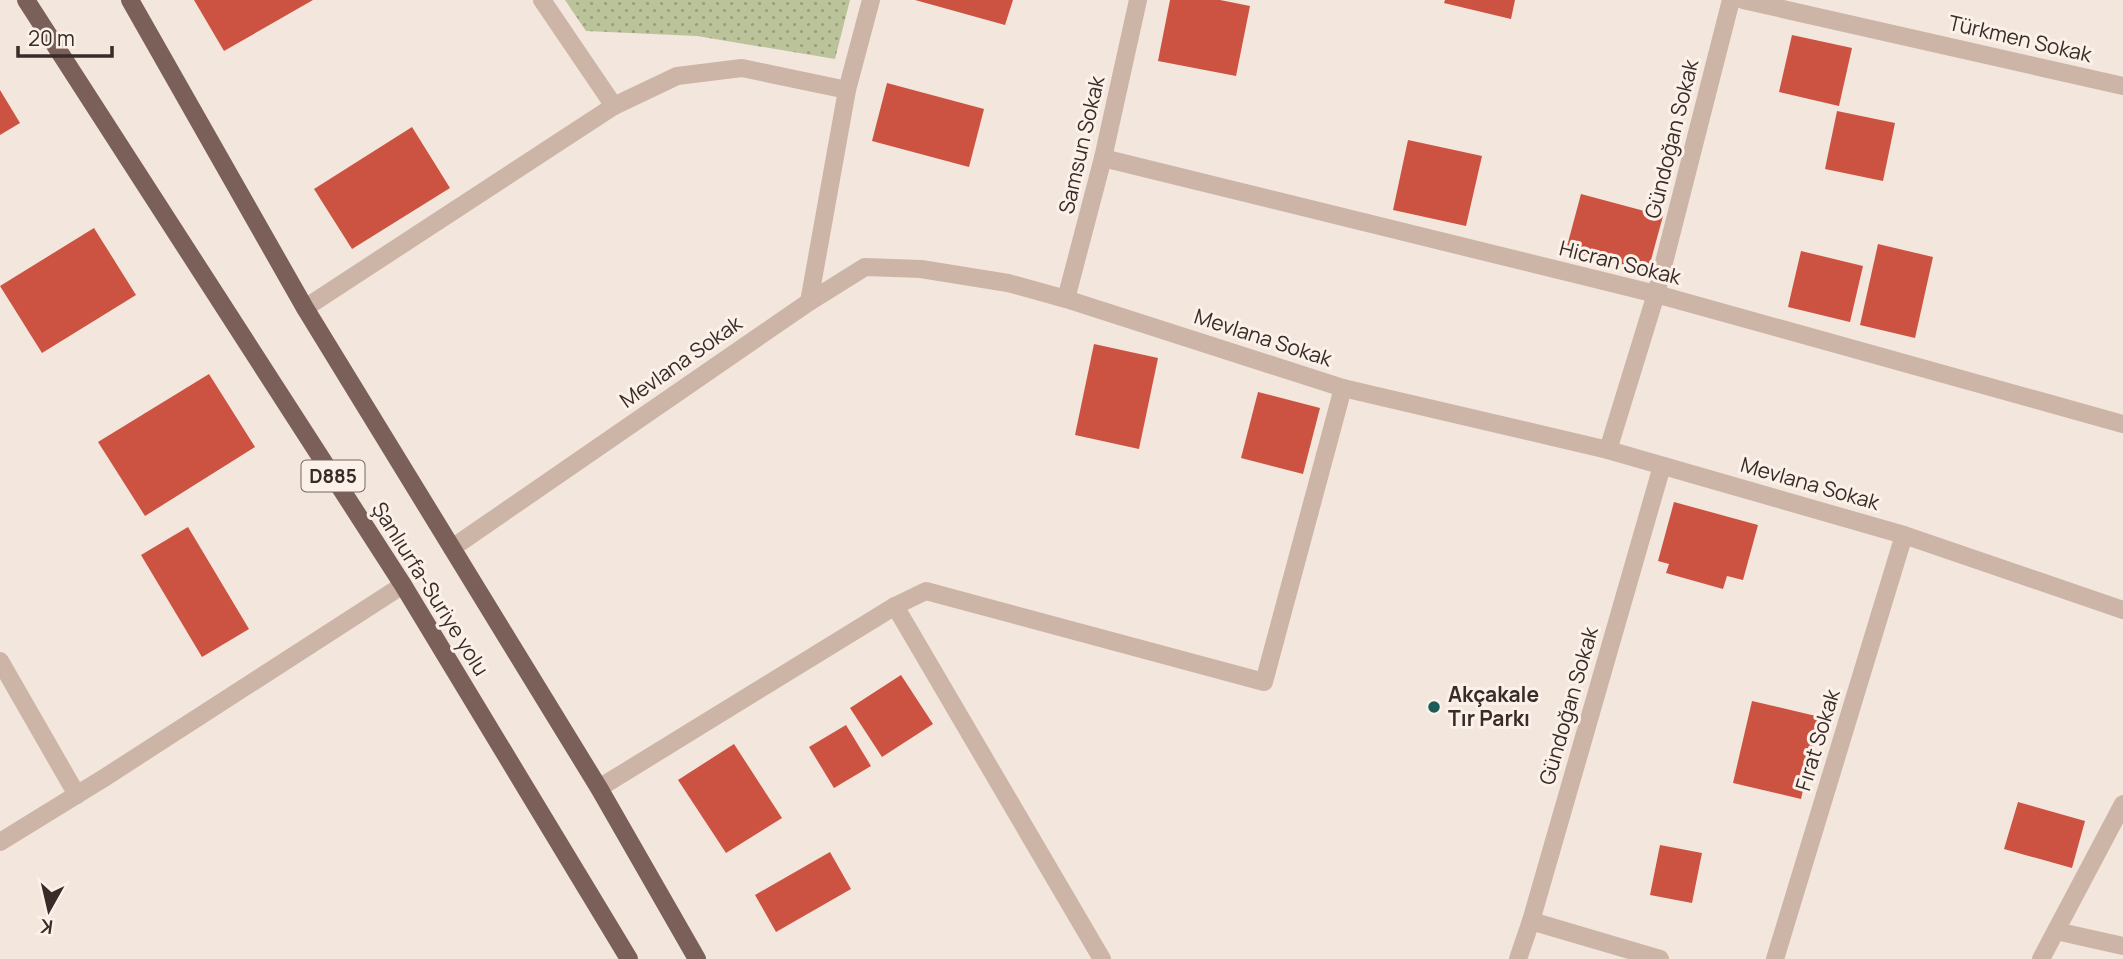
<svg xmlns="http://www.w3.org/2000/svg" width="2123" height="959" font-family="Manrope,sans-serif">
	<defs>
		<pattern id="grass-dots" width="8" height="8" patternUnits="userSpaceOnUse" patternTransform="scale(1.75)"><rect width="8" height="8" fill="#bbc39b"/><path d="M2 2h.1M6 6h.1" fill="none" stroke="#999f7e" stroke-width="1.8" stroke-linecap="round"/></pattern>
	</defs>
	<rect width="100%" height="100%" fill="#f3e6dc"/>
	<path fill="url(#grass-dots)" d="M 565,0 L 850,0 L 835,59 L 697,36 L 586,31 Z"/>
	<g fill="#cc5342">
		<path d="M 194,0 L 313,0 L 224,51 Z"/>
		<path d="M 915,0 L 1013,0 L 1005,25 Z"/>
		<path d="M 1170,0 L 1220,0 L 1250,6 L 1236,76 L 1158,61 Z"/>
		<path d="M 1445,0 L 1515,0 L 1511,19 L 1444,3 Z"/>
		<path d="M 1792,35 L 1852,48 L 1839,106 L 1779,92 Z"/>
		<path d="M 887,83 L 984,109 L 969,167 L 872,141 Z"/>
		<path d="M 0,90 L 20,123 L 0,135 Z"/>
		<path d="M 1837,111 L 1895,123 L 1883,181 L 1825,169 Z"/>
		<path d="M 412,127 L 450,188 L 352,249 L 314,189 Z"/>
		<path d="M 1408,140 L 1482,156 L 1466,226 L 1393,210 Z"/>
		<path d="M 1581,194 L 1663,216 L 1648,271 L 1566,250 Z"/>
		<path d="M 94,228 L 136,295 L 42,353 L 0,286 Z"/>
		<path d="M 1878,244 L 1933,257 L 1915,338 L 1860,325 Z"/>
		<path d="M 1801,251 L 1863,266 L 1850,322 L 1788,307 Z"/>
		<path d="M 1094,344 L 1158,358 L 1139,449 L 1075,435 Z"/>
		<path d="M 209,374 L 255,447 L 145,516 L 98,442 Z"/>
		<path d="M 1258,392 L 1320,408 L 1303,474 L 1241,458 Z"/>
		<path d="M 1674,502 L 1758,525 L 1743,580 L 1727,576 L 1723,589 L 1666,573 L 1669,564 L 1658,561 Z"/>
		<path d="M 188,527 L 249,629 L 202,657 L 141,555 Z"/>
		<path d="M 901,675 L 933,724 L 882,757 L 850,708 Z"/>
		<path d="M 1752,701 L 1820,717 L 1801,799 L 1733,783 Z"/>
		<path d="M 846,725 L 871,766 L 834,788 L 809,747 Z"/>
		<path d="M 734,744 L 782,818 L 726,853 L 678,780 Z"/>
		<path d="M 2018,802 L 2085,821 L 2072,868 L 2004,849 Z"/>
		<path d="M 1660,845 L 1702,853 L 1692,903 L 1650,895 Z"/>
		<path d="M 830,852 L 851,889 L 776,932 L 755,895 Z"/>
	</g>
	<g fill="none" stroke-linecap="round" stroke-linejoin="round">
		<g stroke="#ccb4a7" stroke-width="18">
			<path d="M 542,0 L 614,106"/>
			<path d="M 1743,0 L 2123,86"/>
			<path d="M 1103,158 L 1656,294 L 2123,424"/>
			<path d="M 1066,299 L 1103,158 L 1138,0"/>
			<path d="M 809,302 L 847,90 L 871,0"/>
			<path d="M 305,308 L 614,106 L 677,76 L 742,68 L 847,90"/>
			<path d="M 1608,450 L 1656,294 L 1731,0"/>
			<path d="M 452,548 L 809,302 L 865,267 L 921,269 L 1008,283 L 1066,299 L 1343,388 L 1608,450 L 1904,535 L 2123,610"/>
			<path d="M 895,606 L 1102,959"/>
			<path d="M 0,661 L 77,795"/>
			<path d="M 599,788 L 895,606 L 926,591 L 1264,682 L 1343,388"/>
			<path d="M 0,842 L 104,778 L 403,585"/>
			<path d="M 1531,921 L 1660,959"/>
			<path d="M 2056,931 L 2123,946"/>
			<path d="M 1518,959 L 1531,921 L 1662,466"/>
			<path d="M 1775,959 L 1904,535"/>
			<path d="M 2041,959 L 2123,804"/>
		</g>
		<g stroke="#7b6059" stroke-width="18">
			<path d="M 26,0 L 403,585 L 629,959"/>
			<path d="M 130,0 L 305,308 L 599,788 L 697,959"/>
		</g>
	</g>
	<circle fill="#1b5c59" stroke="#fbf1e9" stroke-width="2.5" cx="1434" cy="707" r="7"/>
	<g text-anchor="middle" stroke-width="6" stroke-linejoin="round" paint-order="stroke">
		<rect fill="#fbf1e9" stroke="#736662" stroke-width="2" x="301.5" y="460.5" width="63" height="31" rx="5"/>
		<g font-size="19" font-weight="bold" fill="#392b28">
			<text x="333" y="483">D885</text>
		</g>
		<g font-size="21" fill="#392b28" stroke="#fbf1e9">
			<text transform="translate(2020 39) rotate(13)" y="7">Türkmen Sokak</text>
			<text transform="translate(1672 139) rotate(-76)" y="7">Gündoğan Sokak</text>
			<text transform="translate(1082 145) rotate(-77)" y="7">Samsun Sokak</text>
			<text transform="translate(1620 263) rotate(14)" y="7">Hicran Sokak</text>
			<text transform="translate(1263 338) rotate(18)" y="7">Mevlana Sokak</text>
			<text transform="translate(681 362) rotate(-35)" y="7">Mevlana Sokak</text>
			<text transform="translate(1810 484) rotate(16)" y="7">Mevlana Sokak</text>
			<text transform="translate(430 589) rotate(58)" y="7">Şanlıurfa-Suriye yolu</text>
			<text transform="translate(1569 706) rotate(-74)" y="7">Gündoğan Sokak</text>
			<text transform="translate(1818 740) rotate(-73)" y="7">Fırat Sokak</text>
		</g>
		<g font-size="21" font-weight="bold" fill="#392b28" stroke="#fbf1e9" text-anchor="start">
			<text x="1448" y="702">Akçakale<tspan x="1448" dy="24">Tır Parkı</tspan></text>
		</g>
	</g>
	<g transform="translate(49 910) rotate(188)" stroke="#fbf1e9" stroke-width="5" paint-order="stroke">
	<path d="M0-5L12 26L0 18L-12 26Z" fill="#392b28"/>
	<text y="-10" font-size="19" font-weight="bold" text-anchor="middle" fill="#392b28">K</text>
	</g>
	<path d="M18 46v10h94v-10" fill="none" stroke="#392b28" stroke-width="3.5"/>
	<text x="28" y="46" font-size="21" fill="#392b28" stroke="#fbf1e9" stroke-width="5" paint-order="stroke">20 m</text>
</svg>
